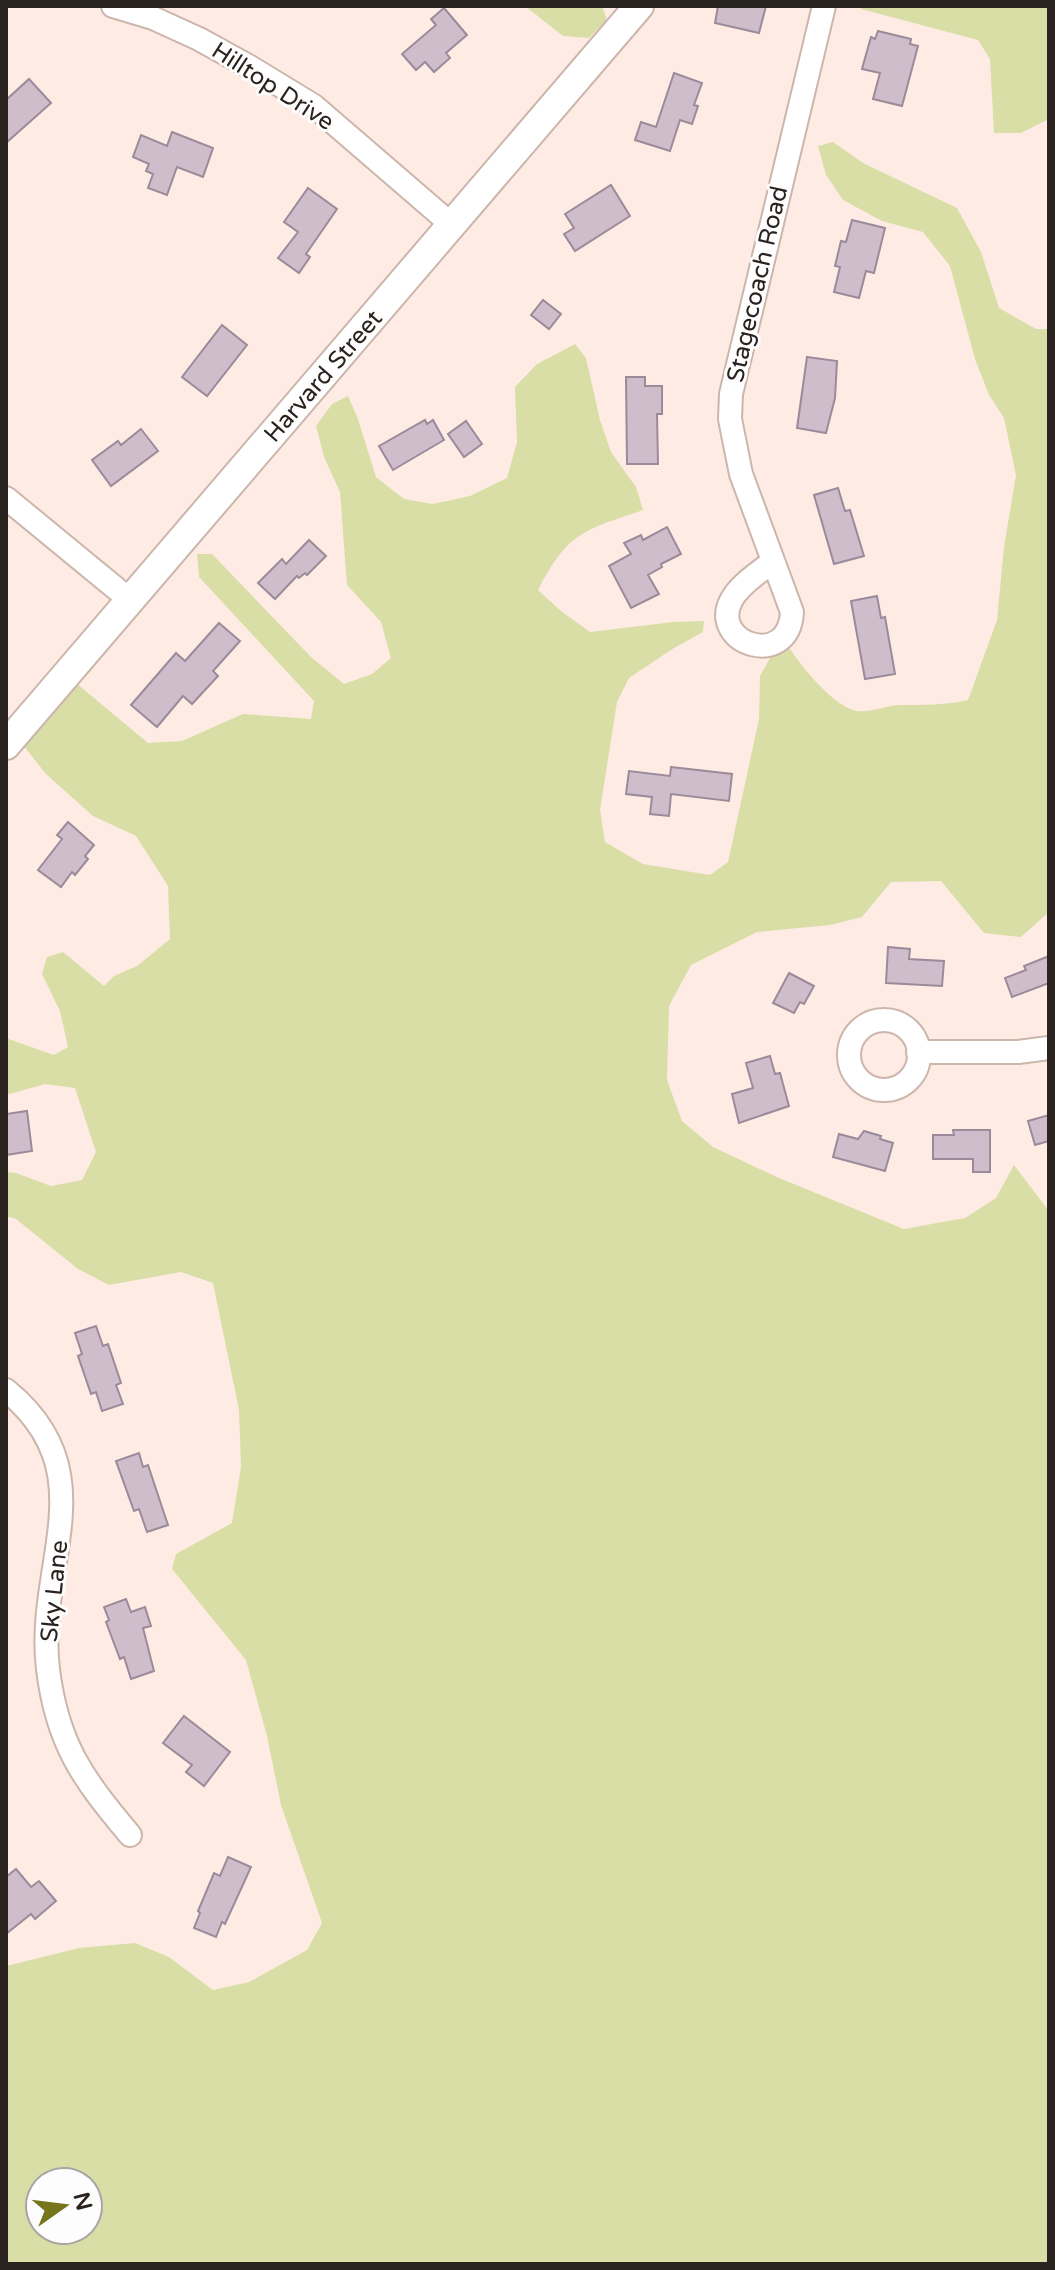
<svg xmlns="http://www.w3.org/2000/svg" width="1055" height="2270" font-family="'Varela Round',sans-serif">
	<rect width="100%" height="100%" fill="#feece4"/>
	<g fill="#d9dea7" fill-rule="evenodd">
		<path d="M 525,6 L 602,6 L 607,20 L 589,38 L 563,36 Z"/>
		<path d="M 860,6 L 1049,6 L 1049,119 L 1021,133 L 994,133 L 990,59 L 978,40 L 861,9 Z"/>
		<path d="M 833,142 L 863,163 L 957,208 L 981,252 L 999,308 L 1036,329 L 1049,329 L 1049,912 L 1021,937 L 984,933 L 941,881 L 891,882 L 862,917 L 830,925 L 757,932 L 691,965 L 669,1006 L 667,1080 L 682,1121 L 713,1147 L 779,1178 L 904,1229 L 965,1218 L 996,1198 L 1014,1165 L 1049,1211 L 1049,2264 L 6,2264 L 6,1966 L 79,1948 L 135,1943 L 169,1957 L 213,1990 L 249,1982 L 307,1950 L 322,1923 L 281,1805 L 267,1736 L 246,1660 L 172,1569 L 176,1554 L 232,1523 L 241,1467 L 239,1410 L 213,1283 L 181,1272 L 109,1285 L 78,1269 L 16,1219 L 6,1216 L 6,1172 L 16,1173 L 51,1186 L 82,1180 L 96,1152 L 75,1088 L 45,1084 L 6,1095 L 6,1038 L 54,1055 L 68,1047 L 60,1011 L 42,974 L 47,957 L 63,952 L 104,986 L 114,976 L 137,966 L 170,939 L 168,886 L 136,836 L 93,816 L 46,774 L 23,745 L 76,683 L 148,743 L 182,741 L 243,714 L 311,719 L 314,701 L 199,577 L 197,554 L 212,554 L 311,657 L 344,684 L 372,674 L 391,658 L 381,622 L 347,585 L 340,492 L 324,457 L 316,426 L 332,404 L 348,396 L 358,419 L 376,477 L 404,499 L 433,504 L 470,496 L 507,478 L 517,442 L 515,387 L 537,364 L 575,344 L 586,358 L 600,420 L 611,452 L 636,487 L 643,510 C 583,531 569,531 538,590 L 561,611 L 590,632 L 673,622 L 704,621 L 703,632 L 674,648 L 629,678 L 617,702 L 600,810 L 605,842 L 643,864 L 710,875 L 728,862 L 759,719 L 760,676 L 776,647 L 790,649 C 803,668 833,706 857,711 C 870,713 887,705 900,705 C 924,705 945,705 968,700 L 997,620 L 1004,547 L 1016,475 L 1004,418 L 989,395 L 975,359 L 950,266 L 923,232 L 882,221 L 843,200 L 826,175 L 818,146 ZM 40,2182 L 88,2182 L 88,2230 L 40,2230 Z"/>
	</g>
	<g fill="#cfbdcc" stroke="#9b8a99" stroke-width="2">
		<path d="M 718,6 L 766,6 L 759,33 L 715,23 Z"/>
		<path d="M 444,8 L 467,35 L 446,53 L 450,58 L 434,72 L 425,62 L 416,70 L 402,54 L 436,25 L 431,19 Z"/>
		<path d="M 878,31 L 911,39 L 910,44 L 918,46 L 902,106 L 873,99 L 880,73 L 862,69 L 871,37 L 875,39 Z"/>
		<path d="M 674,73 L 702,83 L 694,105 L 698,106 L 692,124 L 680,120 L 670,151 L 635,140 L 641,122 L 656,127 Z"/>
		<path d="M 29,79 L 51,103 L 6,143 L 6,100 Z"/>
		<path d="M 172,132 L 213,148 L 203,177 L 177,167 L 167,195 L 148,188 L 153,174 L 146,171 L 149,164 L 133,157 L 141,135 L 167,146 Z"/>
		<path d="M 611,185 L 630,216 L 575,251 L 564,234 L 574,228 L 565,214 Z"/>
		<path d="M 308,188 L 337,209 L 306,254 L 310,257 L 299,273 L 278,258 L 298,232 L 284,222 Z"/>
		<path d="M 852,220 L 885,228 L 874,273 L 866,271 L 859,298 L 834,292 L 840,267 L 835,266 L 841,241 L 846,242 Z"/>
		<path d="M 543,300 L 561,314 L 549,329 L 531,315 Z"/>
		<path d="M 222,325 L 247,345 L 207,396 L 182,377 Z"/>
		<path d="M 807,357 L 837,361 L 835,398 L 826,433 L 797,428 Z"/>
		<path d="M 626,377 L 645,377 L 645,386 L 662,386 L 662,414 L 657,414 L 658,464 L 627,464 Z"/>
		<path d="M 425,420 L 427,424 L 433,420 L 444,440 L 393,470 L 379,446 Z"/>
		<path d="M 466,421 L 482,444 L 464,457 L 448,434 Z"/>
		<path d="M 141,429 L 158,451 L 111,486 L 92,460 L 118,441 L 121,445 Z"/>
		<path d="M 838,488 L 845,511 L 850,510 L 864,556 L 834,564 L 814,495 Z"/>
		<path d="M 667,527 L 681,554 L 661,564 L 662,567 L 648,575 L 659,594 L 631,608 L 609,566 L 631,554 L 624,543 L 641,535 L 643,540 Z"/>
		<path d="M 309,540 L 326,556 L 307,575 L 305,573 L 299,578 L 297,576 L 275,599 L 258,583 L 282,559 L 286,564 Z"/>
		<path d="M 877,596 L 881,618 L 885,617 L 895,674 L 865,679 L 851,601 Z"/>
		<path d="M 219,623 L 240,641 L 213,671 L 218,676 L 192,704 L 183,696 L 157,727 L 131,705 L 176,653 L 185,661 Z"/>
		<path d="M 671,767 L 732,774 L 729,801 L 671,794 L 669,816 L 650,814 L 652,797 L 626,794 L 629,771 L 670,776 Z"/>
		<path d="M 68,822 L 94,845 L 85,856 L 88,859 L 75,875 L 72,872 L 61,887 L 38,870 L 62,839 L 57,835 Z"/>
		<path d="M 888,947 L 910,949 L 909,959 L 944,961 L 942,986 L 886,983 Z"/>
		<path d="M 1049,956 L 1049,983 L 1012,997 L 1005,978 L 1026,970 L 1024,966 Z"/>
		<path d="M 789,973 L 814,986 L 804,1004 L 800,1002 L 794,1013 L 773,1003 Z"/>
		<path d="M 770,1056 L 775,1074 L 780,1073 L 789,1106 L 739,1123 L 732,1094 L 753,1088 L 746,1063 Z"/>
		<path d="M 27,1111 L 32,1151 L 6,1155 L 6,1114 Z"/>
		<path d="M 1049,1115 L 1049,1141 L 1035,1145 L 1028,1121 Z"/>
		<path d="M 953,1130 L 990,1130 L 990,1172 L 973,1172 L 973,1159 L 933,1159 L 933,1135 L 954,1135 Z"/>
		<path d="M 864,1131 L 881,1136 L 880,1139 L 893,1143 L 885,1171 L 833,1157 L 839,1134 L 858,1139 Z"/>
		<path d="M 96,1326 L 103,1346 L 108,1344 L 121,1383 L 116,1385 L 123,1404 L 102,1411 L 96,1392 L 91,1394 L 78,1356 L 82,1354 L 75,1333 Z"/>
		<path d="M 139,1453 L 143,1467 L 148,1465 L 168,1525 L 147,1532 L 139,1509 L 134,1511 L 116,1461 Z"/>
		<path d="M 126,1599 L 131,1612 L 145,1607 L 151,1626 L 143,1628 L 154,1671 L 131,1679 L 124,1657 L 120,1659 L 106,1622 L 109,1620 L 104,1607 Z"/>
		<path d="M 184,1716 L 230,1752 L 204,1786 L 186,1772 L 192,1765 L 163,1743 Z"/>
		<path d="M 228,1857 L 251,1867 L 225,1924 L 222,1922 L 216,1937 L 194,1928 L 200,1913 L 198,1911 L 214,1873 L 220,1876 Z"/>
		<path d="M 16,1869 L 31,1887 L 39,1881 L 56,1901 L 35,1919 L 31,1914 L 6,1934 L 6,1877 Z"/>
	</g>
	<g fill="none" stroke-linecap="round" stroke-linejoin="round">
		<defs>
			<g id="minor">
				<path d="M 113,6 L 153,18 L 199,39 L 250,67 L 314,106 L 452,225"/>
				<path d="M 6,498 L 130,600"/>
				<path d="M 773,561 C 760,572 740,584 732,599 C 707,643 789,671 792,612 L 741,474 L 730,419 L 731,394 L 824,6"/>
				<circle cx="884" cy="1055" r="35"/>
				<path d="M 918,1052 L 1018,1052 L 1049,1048"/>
				<path d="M 6,1390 C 108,1473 35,1564 48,1669 C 57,1744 83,1779 130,1835"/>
			</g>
			<path id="major" d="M 6,745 L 639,6"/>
		</defs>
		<use href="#minor" stroke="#ccb6ac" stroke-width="26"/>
		<use href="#major" stroke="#ccb6ac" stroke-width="32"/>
		<use href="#minor" stroke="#fff" stroke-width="22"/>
		<use href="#major" stroke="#fff" stroke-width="28"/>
	</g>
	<g text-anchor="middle" stroke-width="6" stroke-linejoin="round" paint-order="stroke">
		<g font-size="24" fill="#2a221f" stroke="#fdfdfd">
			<text transform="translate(273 86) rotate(33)" y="8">Hilltop Drive</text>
			<text transform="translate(757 284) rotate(-77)" y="8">Stagecoach Road</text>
			<text transform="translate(323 376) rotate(-49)" y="8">Harvard Street</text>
			<text transform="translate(54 1591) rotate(-84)" y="8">Sky Lane</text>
		</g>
	</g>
	<rect width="1055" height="2270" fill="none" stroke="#2a221f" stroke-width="16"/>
	<g transform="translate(64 2206) rotate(76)"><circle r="38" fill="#fdfdfd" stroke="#a9a5a4" stroke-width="2"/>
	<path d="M0-6L14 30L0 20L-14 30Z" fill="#76751b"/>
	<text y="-12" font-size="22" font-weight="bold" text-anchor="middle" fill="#2a221f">N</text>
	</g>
</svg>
